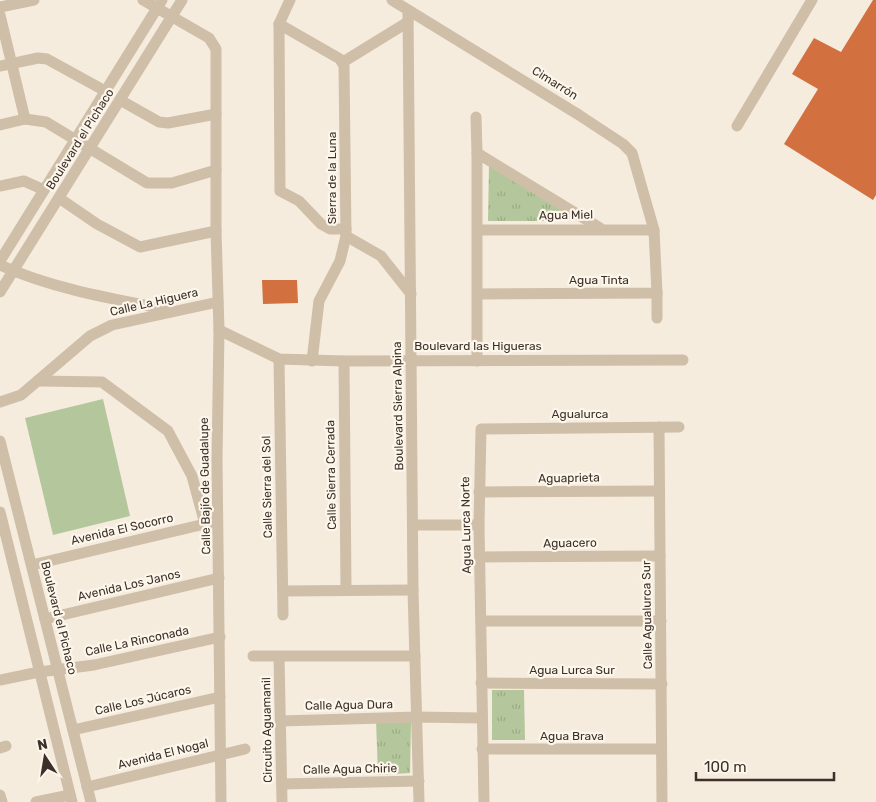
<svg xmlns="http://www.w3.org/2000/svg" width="876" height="802" font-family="Rubik,sans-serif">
	<defs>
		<pattern id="park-tufts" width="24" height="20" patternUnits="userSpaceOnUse" patternTransform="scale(1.25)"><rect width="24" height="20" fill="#b4c79c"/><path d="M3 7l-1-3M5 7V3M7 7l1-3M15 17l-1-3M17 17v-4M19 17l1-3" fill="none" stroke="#9cab86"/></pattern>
	</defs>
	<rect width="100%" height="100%" fill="#f5ecde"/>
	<path fill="#b4c79c" d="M 103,399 L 130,516 L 53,535 L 25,418 Z"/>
	<g fill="url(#park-tufts)">
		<path d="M 489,165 L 572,216 L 568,221 L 488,221 Z"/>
		<path d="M 492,690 L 524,690 L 525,740 L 492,740 Z"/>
		<path d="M 376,720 L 411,722 L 410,773 L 378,775 Z"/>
	</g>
	<g fill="#d3703f">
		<path d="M 873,0 L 876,0 L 876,195 L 873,200 L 784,144 L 818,89 L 792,74 L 814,38 L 841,52 Z"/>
		<path d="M 262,280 L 297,280 L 298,303 L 263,304 Z"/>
	</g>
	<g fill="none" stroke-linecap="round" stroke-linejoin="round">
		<g stroke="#cfbea8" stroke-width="11">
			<path d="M 143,0 L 209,38 L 216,49 L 216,231 L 219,330 L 217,460 L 221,802"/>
			<path d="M 290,0 L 279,24 L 280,191 L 299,201 L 321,224 L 330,229 L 346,229"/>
			<path d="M 392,0 L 579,115 L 623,144 L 632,153 L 654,230 L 657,293 L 478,294"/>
			<path d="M 0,7 L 34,0"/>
			<path d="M 408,11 L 413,590 L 419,802"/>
			<path d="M 0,15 L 25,119"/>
			<path d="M 279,24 L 340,59 L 344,66 L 346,236 L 340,261 L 319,301 L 312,361"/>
			<path d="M 343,62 L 408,22"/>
			<path d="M 0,66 L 38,58 L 47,59 L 107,92"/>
			<path d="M 120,100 L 159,122 L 168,123 L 216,114"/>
			<path d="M 476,117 L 477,153"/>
			<path d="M 0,125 L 25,119 L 46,122 L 147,183 L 172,183 L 216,170"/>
			<path d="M 737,126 L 812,0"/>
			<path d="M 0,186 L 24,181 L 44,190"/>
			<path d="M 59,198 L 97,224 L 140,247 L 216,231"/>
			<path d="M 478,230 L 654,230"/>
			<path d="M 346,236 L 381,256 L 411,294"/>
			<path d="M 0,261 L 162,0"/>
			<path d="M 0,265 C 53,289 113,299 170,310"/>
			<path d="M 0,292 L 182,0"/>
			<path d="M 657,293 L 657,318"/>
			<path d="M 219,330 L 279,359 L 344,361 L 683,360"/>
			<path d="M 279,359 L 283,615"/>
			<path d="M 344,361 L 346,589"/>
			<path d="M 477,361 L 477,153 L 600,228"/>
			<path d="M 40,381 L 102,382 L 168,431 L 192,476 L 205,524"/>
			<path d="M 0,402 L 21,395 L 90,336 L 112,325 L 218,302"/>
			<path d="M 659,427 L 662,802"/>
			<path d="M 0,441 L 91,802"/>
			<path d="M 479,492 L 659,491"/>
			<path d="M 0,512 L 72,802"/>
			<path d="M 413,525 L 479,525"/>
			<path d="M 480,557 L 660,556"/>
			<path d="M 32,565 L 213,522"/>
			<path d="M 283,591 L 413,590"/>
			<path d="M 45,619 L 219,578"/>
			<path d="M 481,621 L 661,621"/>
			<path d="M 253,656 L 415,656"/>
			<path d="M 279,657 L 282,802"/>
			<path d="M 0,680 L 39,672 L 94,665 L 220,637"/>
			<path d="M 481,683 L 662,684"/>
			<path d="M 281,721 L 417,717 L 481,718"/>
			<path d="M 73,730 L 220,697"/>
			<path d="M 0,748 L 6,746"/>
			<path d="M 482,749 L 661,749"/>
			<path d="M 282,784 L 419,781"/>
			<path d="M 87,787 L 245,749"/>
			<path d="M 0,795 L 2,802"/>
			<path d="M 36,802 L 70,795"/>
			<path d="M 484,802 L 479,525 L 481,429 L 679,427"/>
		</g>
	</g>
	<g text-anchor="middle" stroke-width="4.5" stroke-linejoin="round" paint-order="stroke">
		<g font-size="12" fill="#3c3029" stroke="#fcf6eb">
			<text transform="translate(555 83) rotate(32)" y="4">Cimarrón</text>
			<text transform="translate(80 139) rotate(-58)" y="4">Boulevard el Pichaco</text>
			<text transform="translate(332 178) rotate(-90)" y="4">Sierra de la Luna</text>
			<text transform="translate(566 215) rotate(-1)" y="4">Agua Miel</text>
			<text x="599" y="284">Agua Tinta</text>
			<text transform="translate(154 302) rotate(-13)" y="4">Calle La Higuera</text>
			<text x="478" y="350">Boulevard las Higueras</text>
			<text transform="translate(398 406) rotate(-91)" y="4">Boulevard Sierra Alpina</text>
			<text x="580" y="418">Agualurca</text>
			<text transform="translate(331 475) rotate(-91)" y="4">Calle Sierra Cerrada</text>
			<text transform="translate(569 478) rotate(-1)" y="4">Aguaprieta</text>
			<text transform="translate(205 486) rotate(-91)" y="4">Calle Bajío de Guadalupe</text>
			<text transform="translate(267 487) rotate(-91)" y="4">Calle Sierra del Sol</text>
			<text transform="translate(466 525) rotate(-91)" y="4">Agua Lurca Norte</text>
			<text transform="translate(122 529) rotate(-13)" y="4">Avenida El Socorro</text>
			<text transform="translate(570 543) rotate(-1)" y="4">Aguacero</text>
			<text transform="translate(129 585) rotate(-13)" y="4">Avenida Los Janos</text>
			<text transform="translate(647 615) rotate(-91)" y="4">Calle Agualurca Sur</text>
			<text transform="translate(59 618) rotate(76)" y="4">Boulevard el Pichaco</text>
			<text transform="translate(137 641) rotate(-12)" y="4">Calle La Rinconada</text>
			<text x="572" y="674">Agua Lurca Sur</text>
			<text transform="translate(143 700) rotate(-13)" y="4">Calle Los Júcaros</text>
			<text transform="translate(349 705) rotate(-1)" y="4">Calle Agua Dura</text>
			<text transform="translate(267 730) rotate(-91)" y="4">Circuito Aguamanil</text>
			<text x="572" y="740">Agua Brava</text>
			<text transform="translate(163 754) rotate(-14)" y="4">Avenida El Nogal</text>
			<text transform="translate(350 769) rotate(-1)" y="4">Calle Agua Chirie</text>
		</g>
	</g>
	<g transform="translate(45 757) rotate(348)" stroke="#fcf6eb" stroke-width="4" paint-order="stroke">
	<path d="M0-4L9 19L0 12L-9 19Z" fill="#3c3029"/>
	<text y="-8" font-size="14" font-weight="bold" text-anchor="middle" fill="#3c3029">N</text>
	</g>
	<path d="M696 772v8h138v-8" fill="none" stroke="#3c3029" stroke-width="2.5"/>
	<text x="704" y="772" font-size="15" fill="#3c3029" stroke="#fcf6eb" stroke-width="4" paint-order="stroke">100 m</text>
</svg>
